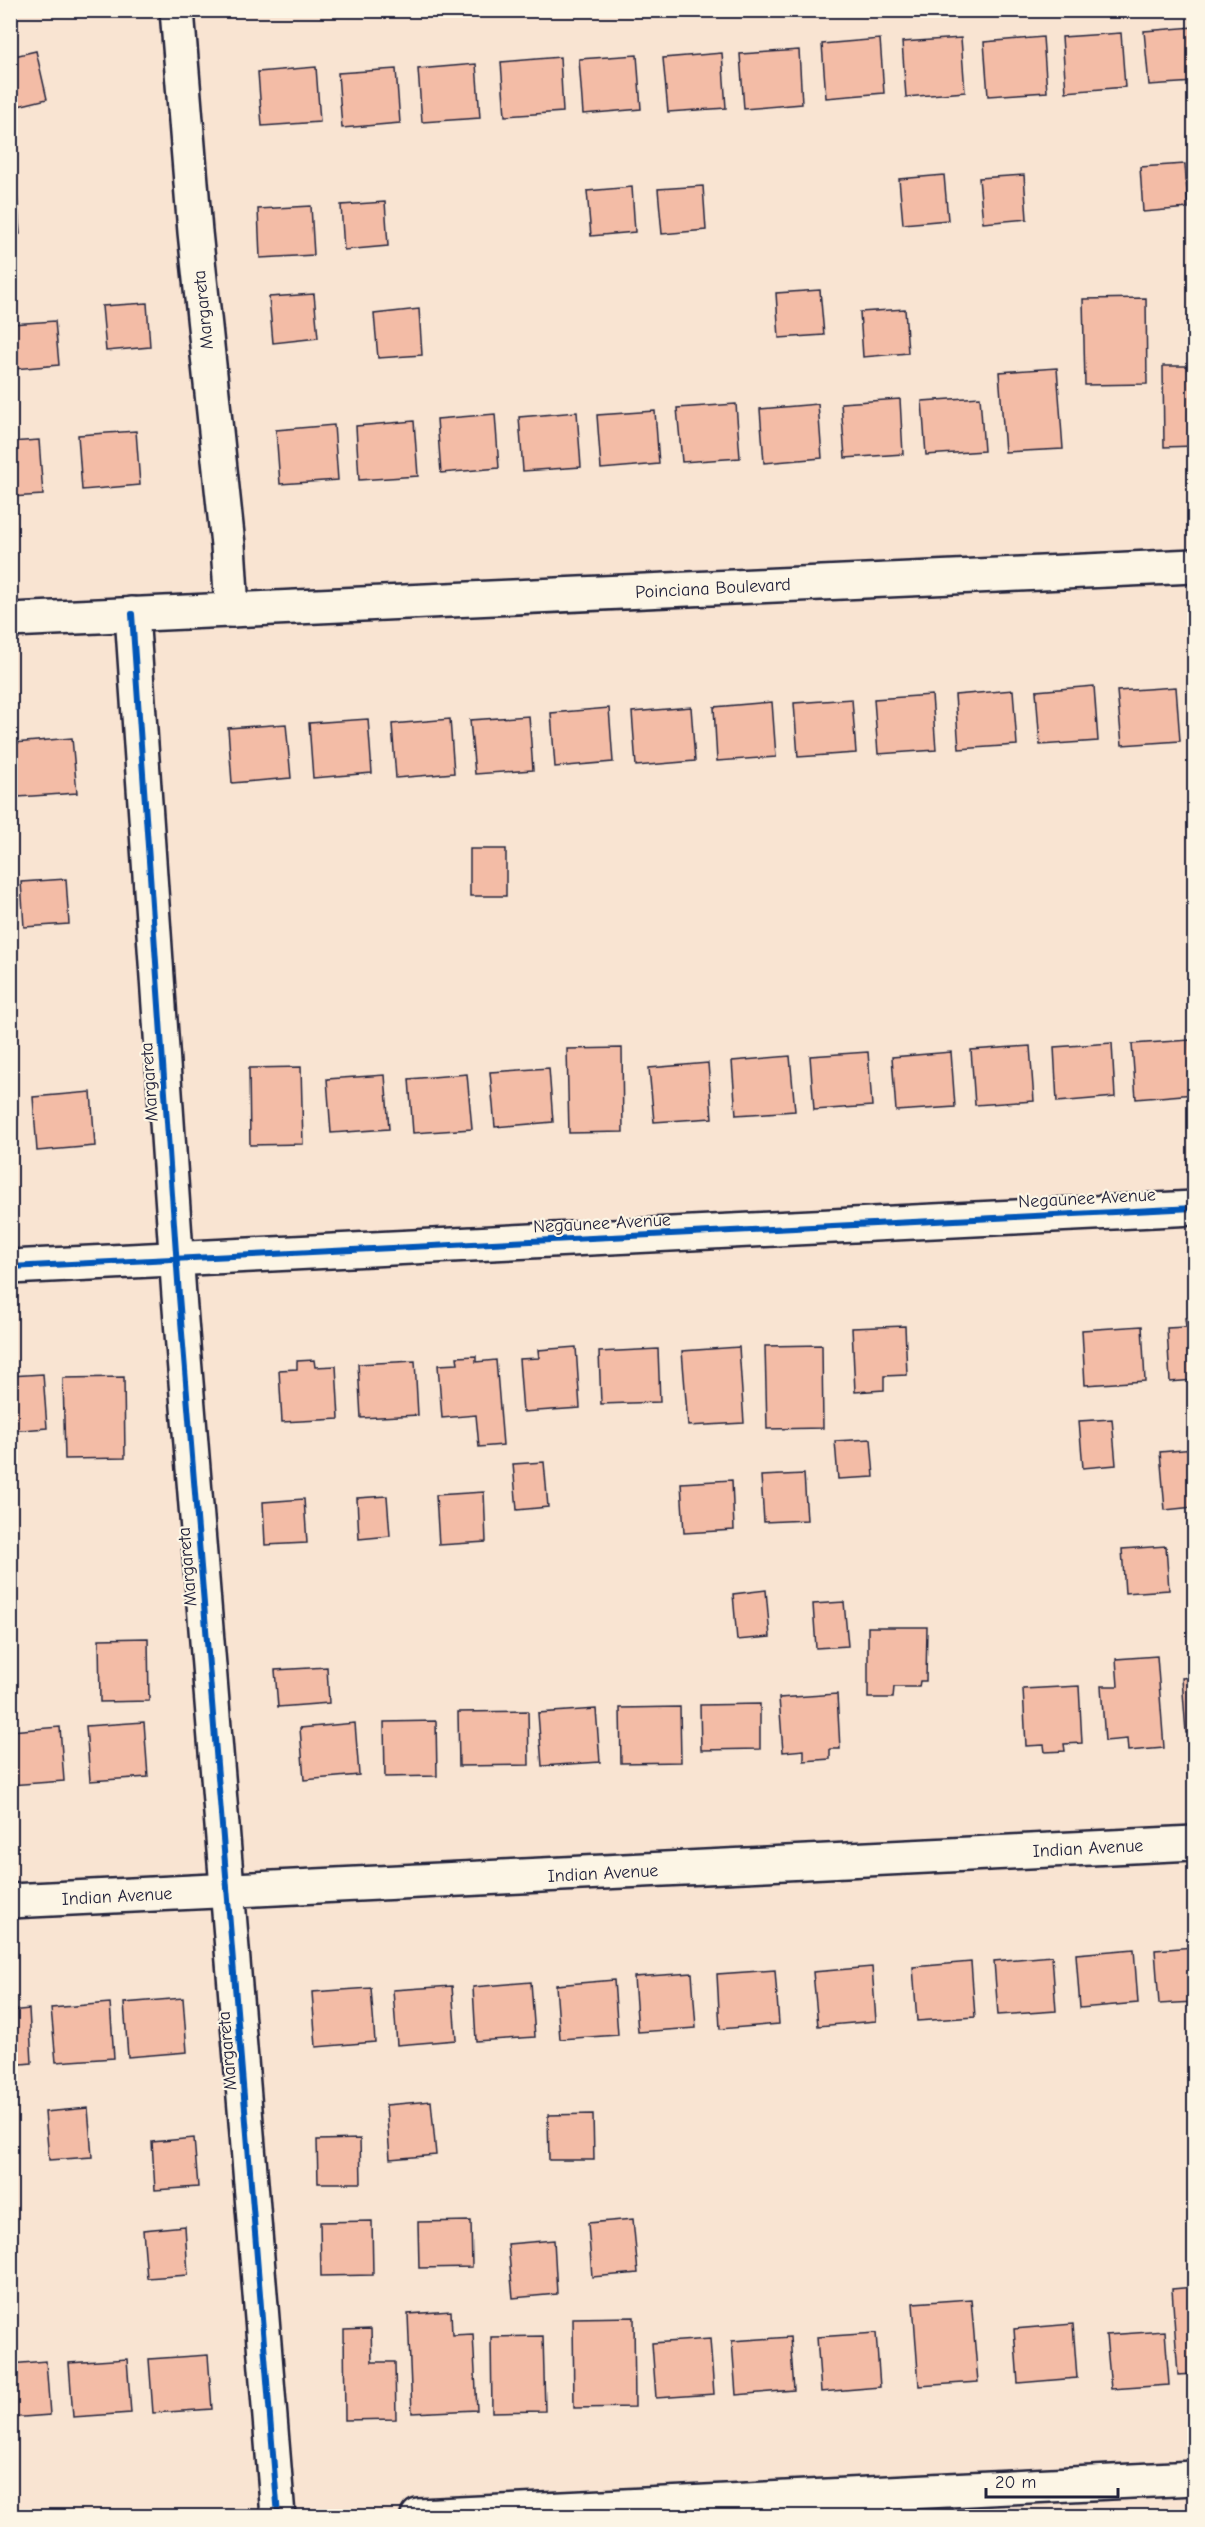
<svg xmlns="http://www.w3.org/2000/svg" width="1205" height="2527" font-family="'Comic Neue',sans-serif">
	<rect width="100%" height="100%" fill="#f9e4d2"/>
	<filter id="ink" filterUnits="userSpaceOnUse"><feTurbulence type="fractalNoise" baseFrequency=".0167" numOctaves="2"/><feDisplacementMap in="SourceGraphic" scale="12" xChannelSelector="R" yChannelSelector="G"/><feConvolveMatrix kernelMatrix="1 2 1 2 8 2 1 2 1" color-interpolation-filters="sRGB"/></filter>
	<g filter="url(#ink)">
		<g fill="#f3bca6" stroke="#22223b" stroke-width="1.5">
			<path d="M 1194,27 L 1194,82 L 1149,85 L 1144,31 Z"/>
			<path d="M 1121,33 L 1125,87 L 1066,92 L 1062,37 Z"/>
			<path d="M 1043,37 L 1047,92 L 988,96 L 984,42 Z"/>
			<path d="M 961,38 L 965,92 L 906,97 L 902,42 Z"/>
			<path d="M 880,39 L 884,93 L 826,98 L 822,44 Z"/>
			<path d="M 799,50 L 802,104 L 744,109 L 740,54 Z"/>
			<path d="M 36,51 L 47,99 L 10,108 L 10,57 Z"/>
			<path d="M 722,53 L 726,108 L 668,112 L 663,58 Z"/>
			<path d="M 637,55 L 641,109 L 583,114 L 579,59 Z"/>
			<path d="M 560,57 L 563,112 L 505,116 L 501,62 Z"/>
			<path d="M 476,64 L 480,118 L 422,122 L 418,69 Z"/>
			<path d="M 316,67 L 320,122 L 262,126 L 258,72 Z"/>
			<path d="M 396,69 L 400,123 L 342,128 L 338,73 Z"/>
			<path d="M 1185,164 L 1188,208 L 1143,212 L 1140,167 Z"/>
			<path d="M 944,175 L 948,220 L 903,224 L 899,179 Z"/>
			<path d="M 1024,175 L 1027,219 L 983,223 L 979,178 Z"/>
			<path d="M 10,179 L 16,179 L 20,234 L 10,235 Z"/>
			<path d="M 703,186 L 706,230 L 662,234 L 658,189 Z"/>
			<path d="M 632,187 L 635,232 L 591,236 L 587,191 Z"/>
			<path d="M 385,202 L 388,246 L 344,250 L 341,205 Z"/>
			<path d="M 311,206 L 314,255 L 260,258 L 258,209 Z"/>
			<path d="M 820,290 L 824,335 L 779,338 L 776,293 Z"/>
			<path d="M 314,294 L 318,338 L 273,343 L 269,297 Z"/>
			<path d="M 1146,298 L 1147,384 L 1085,385 L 1083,299 Z"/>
			<path d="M 147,303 L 150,347 L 106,351 L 102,306 Z"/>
			<path d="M 419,309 L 422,355 L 378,358 L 374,314 Z"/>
			<path d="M 905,309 L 908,353 L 863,357 L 860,312 Z"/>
			<path d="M 55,321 L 59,365 L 14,369 L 11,324 Z"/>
			<path d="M 1163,366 L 1194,366 L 1194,446 L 1164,447 Z"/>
			<path d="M 1057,368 L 1063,449 L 1005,452 L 999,372 Z"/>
			<path d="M 980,397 L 984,451 L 926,455 L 922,401 Z"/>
			<path d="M 900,399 L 903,454 L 845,458 L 841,403 Z"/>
			<path d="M 736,404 L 740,458 L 682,462 L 677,408 Z"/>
			<path d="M 818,404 L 822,458 L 764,463 L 760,409 Z"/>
			<path d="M 655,411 L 659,464 L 601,469 L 597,415 Z"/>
			<path d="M 577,412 L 581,467 L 523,471 L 519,417 Z"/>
			<path d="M 495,414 L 499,468 L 441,473 L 437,419 Z"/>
			<path d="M 414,421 L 418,476 L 359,480 L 356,426 Z"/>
			<path d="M 334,425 L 338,480 L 280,484 L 276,430 Z"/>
			<path d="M 136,431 L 140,485 L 82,490 L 78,435 Z"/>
			<path d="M 39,440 L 43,495 L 10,497 L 10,442 Z"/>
			<path d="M 1094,686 L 1098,741 L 1040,745 L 1036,691 Z"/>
			<path d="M 1176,687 L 1180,741 L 1122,745 L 1117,691 Z"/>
			<path d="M 1013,690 L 1017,745 L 959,749 L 955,695 Z"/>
			<path d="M 932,695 L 936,750 L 878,754 L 874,699 Z"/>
			<path d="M 852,699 L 856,753 L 798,757 L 794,703 Z"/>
			<path d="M 772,702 L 776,757 L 717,761 L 714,707 Z"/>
			<path d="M 691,707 L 695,761 L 636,766 L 632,712 Z"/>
			<path d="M 609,708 L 613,762 L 555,767 L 551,713 Z"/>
			<path d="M 529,716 L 533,770 L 475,774 L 470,720 Z"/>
			<path d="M 368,719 L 372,773 L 313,778 L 309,723 Z"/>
			<path d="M 450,719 L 454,773 L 396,778 L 392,724 Z"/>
			<path d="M 286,724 L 291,778 L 232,783 L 228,728 Z"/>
			<path d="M 72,738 L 77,793 L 18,797 L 14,743 Z"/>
			<rect x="470" y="849" width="36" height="47"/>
			<path d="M 66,879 L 69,924 L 24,927 L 21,882 Z"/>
			<path d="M 14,980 L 18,1025 L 10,1026 L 10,981 Z"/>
			<path d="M 1190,1040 L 1194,1094 L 1136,1099 L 1132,1044 Z"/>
			<path d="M 1112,1043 L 1115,1097 L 1057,1102 L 1054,1047 Z"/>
			<path d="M 1030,1046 L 1034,1101 L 975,1105 L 971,1050 Z"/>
			<path d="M 622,1048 L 623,1132 L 569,1133 L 567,1049 Z"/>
			<path d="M 868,1052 L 872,1106 L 814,1110 L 810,1056 Z"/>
			<path d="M 951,1052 L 955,1107 L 896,1111 L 892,1057 Z"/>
			<path d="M 790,1056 L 795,1111 L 736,1115 L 732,1061 Z"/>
			<path d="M 708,1063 L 712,1118 L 654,1122 L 649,1068 Z"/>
			<path d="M 301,1067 L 303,1144 L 250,1145 L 249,1068 Z"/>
			<path d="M 549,1068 L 553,1122 L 495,1127 L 490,1072 Z"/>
			<path d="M 467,1074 L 472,1129 L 413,1133 L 409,1079 Z"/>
			<path d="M 385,1075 L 389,1129 L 331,1133 L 327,1079 Z"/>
			<path d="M 91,1092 L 95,1146 L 37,1151 L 33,1097 Z"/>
			<path d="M 1194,1317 L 1194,1380 L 1170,1382 L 1167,1328 L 1186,1327 L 1185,1318 Z"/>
			<path d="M 905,1326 L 907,1375 L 884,1376 L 884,1390 L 855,1392 L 852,1328 Z"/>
			<path d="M 1142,1326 L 1145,1381 L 1085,1385 L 1082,1330 Z"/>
			<path d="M 822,1345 L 823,1428 L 767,1429 L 765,1346 Z"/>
			<path d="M 576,1347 L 580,1408 L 523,1412 L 519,1359 L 539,1358 L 538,1350 Z"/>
			<path d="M 739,1347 L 744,1423 L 688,1426 L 682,1351 Z"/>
			<path d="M 658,1349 L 660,1402 L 601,1404 L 599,1352 Z"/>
			<path d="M 476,1356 L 476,1362 L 496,1360 L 503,1445 L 479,1447 L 476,1415 L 442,1418 L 438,1365 L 458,1364 L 457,1357 Z"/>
			<path d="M 314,1360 L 315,1367 L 336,1366 L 339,1419 L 282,1422 L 279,1370 L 297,1369 L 297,1361 Z"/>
			<path d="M 415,1361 L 418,1415 L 361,1418 L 358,1364 Z"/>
			<path d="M 43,1374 L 47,1428 L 10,1431 L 10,1376 Z"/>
			<path d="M 124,1377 L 125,1458 L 65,1459 L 63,1378 Z"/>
			<path d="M 1112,1419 L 1116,1465 L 1083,1468 L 1079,1421 Z"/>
			<path d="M 871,1439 L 874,1477 L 838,1479 L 835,1441 Z"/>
			<path d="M 1194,1449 L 1194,1507 L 1165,1510 L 1160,1452 Z"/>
			<path d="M 544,1462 L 548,1507 L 517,1510 L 513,1464 Z"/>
			<path d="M 804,1474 L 807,1520 L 764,1522 L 761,1476 Z"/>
			<path d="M 732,1480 L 734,1530 L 684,1533 L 681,1483 Z"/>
			<path d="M 484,1492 L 486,1542 L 439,1545 L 436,1495 Z"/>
			<path d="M 387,1496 L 390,1536 L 359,1539 L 357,1498 Z"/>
			<path d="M 304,1499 L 307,1543 L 265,1545 L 263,1502 Z"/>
			<path d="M 1166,1546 L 1169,1590 L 1125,1593 L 1122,1549 Z"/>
			<path d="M 766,1590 L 770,1637 L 737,1640 L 733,1594 Z"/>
			<path d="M 844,1602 L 848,1646 L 816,1648 L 813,1604 Z"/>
			<path d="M 868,1627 L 927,1627 L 926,1681 L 920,1681 L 919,1687 L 894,1687 L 893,1698 L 868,1698 Z"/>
			<path d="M 148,1638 L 149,1701 L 100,1702 L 99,1639 Z"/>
			<path d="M 1157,1656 L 1164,1748 L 1128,1751 L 1127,1739 L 1105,1741 L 1101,1686 L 1118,1686 L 1116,1659 Z"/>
			<path d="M 327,1667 L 329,1703 L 278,1707 L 275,1670 Z"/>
			<path d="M 1194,1677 L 1194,1732 L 1186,1733 L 1182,1678 Z"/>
			<path d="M 1079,1686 L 1082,1743 L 1064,1744 L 1065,1751 L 1045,1752 L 1044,1745 L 1026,1746 L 1023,1689 Z"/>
			<path d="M 837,1694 L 840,1749 L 830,1749 L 830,1759 L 804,1761 L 804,1750 L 783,1752 L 779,1698 Z"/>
			<path d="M 760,1704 L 760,1749 L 701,1750 L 700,1705 Z"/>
			<path d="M 680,1707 L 681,1762 L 621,1763 L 620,1708 Z"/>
			<path d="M 596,1709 L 600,1762 L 542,1766 L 538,1713 Z"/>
			<path d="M 528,1711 L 529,1765 L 459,1766 L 458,1712 Z"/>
			<path d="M 436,1721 L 437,1776 L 385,1777 L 384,1722 Z"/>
			<path d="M 144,1722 L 148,1777 L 90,1781 L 86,1726 Z"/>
			<path d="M 355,1723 L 359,1775 L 304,1780 L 300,1728 Z"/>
			<path d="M 60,1727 L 64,1781 L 10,1785 L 10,1731 Z"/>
			<path d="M 1194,1947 L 1194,2002 L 1159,2004 L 1155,1950 Z"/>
			<path d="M 1134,1949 L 1138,2003 L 1080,2008 L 1076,1954 Z"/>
			<path d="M 1052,1956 L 1056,2011 L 998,2015 L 994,1961 Z"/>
			<path d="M 971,1962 L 975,2017 L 917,2021 L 913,1967 Z"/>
			<path d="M 872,1967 L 876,2021 L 818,2026 L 813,1972 Z"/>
			<path d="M 775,1970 L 779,2024 L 720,2029 L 717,1974 Z"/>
			<path d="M 692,1973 L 696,2028 L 638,2032 L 634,1977 Z"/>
			<path d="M 614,1980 L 618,2035 L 560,2039 L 556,1985 Z"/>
			<path d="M 531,1982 L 535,2037 L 476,2041 L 473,1987 Z"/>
			<path d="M 452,1986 L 456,2040 L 397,2045 L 393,1990 Z"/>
			<path d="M 371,1988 L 375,2042 L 316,2047 L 312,1992 Z"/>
			<path d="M 183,1998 L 187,2052 L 128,2057 L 124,2003 Z"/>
			<path d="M 110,2003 L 114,2058 L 56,2062 L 51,2008 Z"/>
			<path d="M 29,2009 L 32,2063 L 10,2065 L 10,2011 Z"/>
			<path d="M 431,2101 L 436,2155 L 390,2159 L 386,2105 Z"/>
			<path d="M 88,2108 L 92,2157 L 49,2160 L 45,2112 Z"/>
			<path d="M 593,2114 L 594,2160 L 549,2160 L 548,2115 Z"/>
			<path d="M 194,2138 L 198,2187 L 155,2190 L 152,2142 Z"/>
			<path d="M 360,2139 L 361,2183 L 318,2183 L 317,2140 Z"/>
			<path d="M 633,2219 L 638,2273 L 592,2277 L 588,2223 Z"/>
			<path d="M 372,2221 L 373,2275 L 321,2276 L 320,2222 Z"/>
			<path d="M 471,2221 L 472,2267 L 419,2268 L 418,2222 Z"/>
			<path d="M 185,2226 L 188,2275 L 147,2278 L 143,2230 Z"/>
			<path d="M 554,2240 L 557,2294 L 513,2298 L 508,2244 Z"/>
			<path d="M 1194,2287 L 1194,2374 L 1178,2375 L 1172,2289 Z"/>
			<path d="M 971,2299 L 978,2382 L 919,2386 L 913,2303 Z"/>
			<path d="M 451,2311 L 452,2335 L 473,2334 L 477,2410 L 412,2413 L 408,2314 Z"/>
			<path d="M 634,2317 L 635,2407 L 574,2408 L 573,2318 Z"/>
			<path d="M 1073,2324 L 1077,2378 L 1018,2383 L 1014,2329 Z"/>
			<path d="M 371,2329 L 372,2362 L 395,2362 L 396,2419 L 345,2420 L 344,2330 Z"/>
			<path d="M 1165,2331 L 1169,2385 L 1111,2389 L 1106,2335 Z"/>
			<path d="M 876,2333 L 880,2387 L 821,2392 L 817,2337 Z"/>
			<path d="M 543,2336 L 545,2411 L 492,2412 L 491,2337 Z"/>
			<path d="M 790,2337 L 794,2390 L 736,2395 L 732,2341 Z"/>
			<path d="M 710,2339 L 714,2394 L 656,2398 L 652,2343 Z"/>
			<path d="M 208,2355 L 212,2409 L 153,2413 L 149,2359 Z"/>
			<path d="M 127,2359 L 131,2413 L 73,2417 L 69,2363 Z"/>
			<path d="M 46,2361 L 50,2415 L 10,2418 L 10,2364 Z"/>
		</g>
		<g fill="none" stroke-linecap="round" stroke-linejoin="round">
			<defs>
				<g id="minor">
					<path d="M 177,10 L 195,232 L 228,545 L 232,610"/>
					<path d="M 132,614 L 179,1296 L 278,2516"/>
					<path d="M 10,620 L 1194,566"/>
					<path d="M 10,1267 L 1194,1208"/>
					<path d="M 10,1901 L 1194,1843"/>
					<path d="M 418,2516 L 1194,2478"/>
				</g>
			</defs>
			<use href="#minor" stroke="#22223b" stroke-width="38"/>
			<use href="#minor" stroke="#fcf5e5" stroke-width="33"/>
			<defs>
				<g id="cycleway">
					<path d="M 132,614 L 179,1296 L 278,2516"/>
					<path d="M 10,1267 L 1194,1208"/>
				</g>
			</defs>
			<use href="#cycleway" stroke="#fcf5e5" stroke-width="10"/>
			<use href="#cycleway" stroke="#0057b8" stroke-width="6"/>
		</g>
	</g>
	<g text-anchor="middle" stroke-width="4.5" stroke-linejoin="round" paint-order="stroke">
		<g font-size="18" fill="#22223b" stroke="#fcf5e5">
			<text transform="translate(203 310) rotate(-96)" y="6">Margareta</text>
			<text transform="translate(713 588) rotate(-3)" y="6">Poinciana Boulevard</text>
			<text transform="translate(149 1082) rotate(-94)" y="6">Margareta</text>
			<text transform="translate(1087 1198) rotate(-3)" y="6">Negaunee Avenue</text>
			<text transform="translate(602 1223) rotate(-3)" y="6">Negaunee Avenue</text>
			<text transform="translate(187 1567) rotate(-95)" y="6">Margareta</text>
			<text transform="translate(1088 1848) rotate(-3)" y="6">Indian Avenue</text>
			<text transform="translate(603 1873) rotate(-3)" y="6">Indian Avenue</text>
			<text transform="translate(117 1896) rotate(-3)" y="6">Indian Avenue</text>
			<text transform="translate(227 2051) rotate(-95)" y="6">Margareta</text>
		</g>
	</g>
	<rect width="1205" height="2527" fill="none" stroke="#fcf5e5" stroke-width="36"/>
	<rect x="18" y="18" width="1169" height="2491" fill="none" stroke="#22223b" stroke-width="2" filter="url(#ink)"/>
	<path d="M986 2488v9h132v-9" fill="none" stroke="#22223b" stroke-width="3"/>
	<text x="995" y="2488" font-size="18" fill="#22223b" stroke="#fcf5e5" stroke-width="4.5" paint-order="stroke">20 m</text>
</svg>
